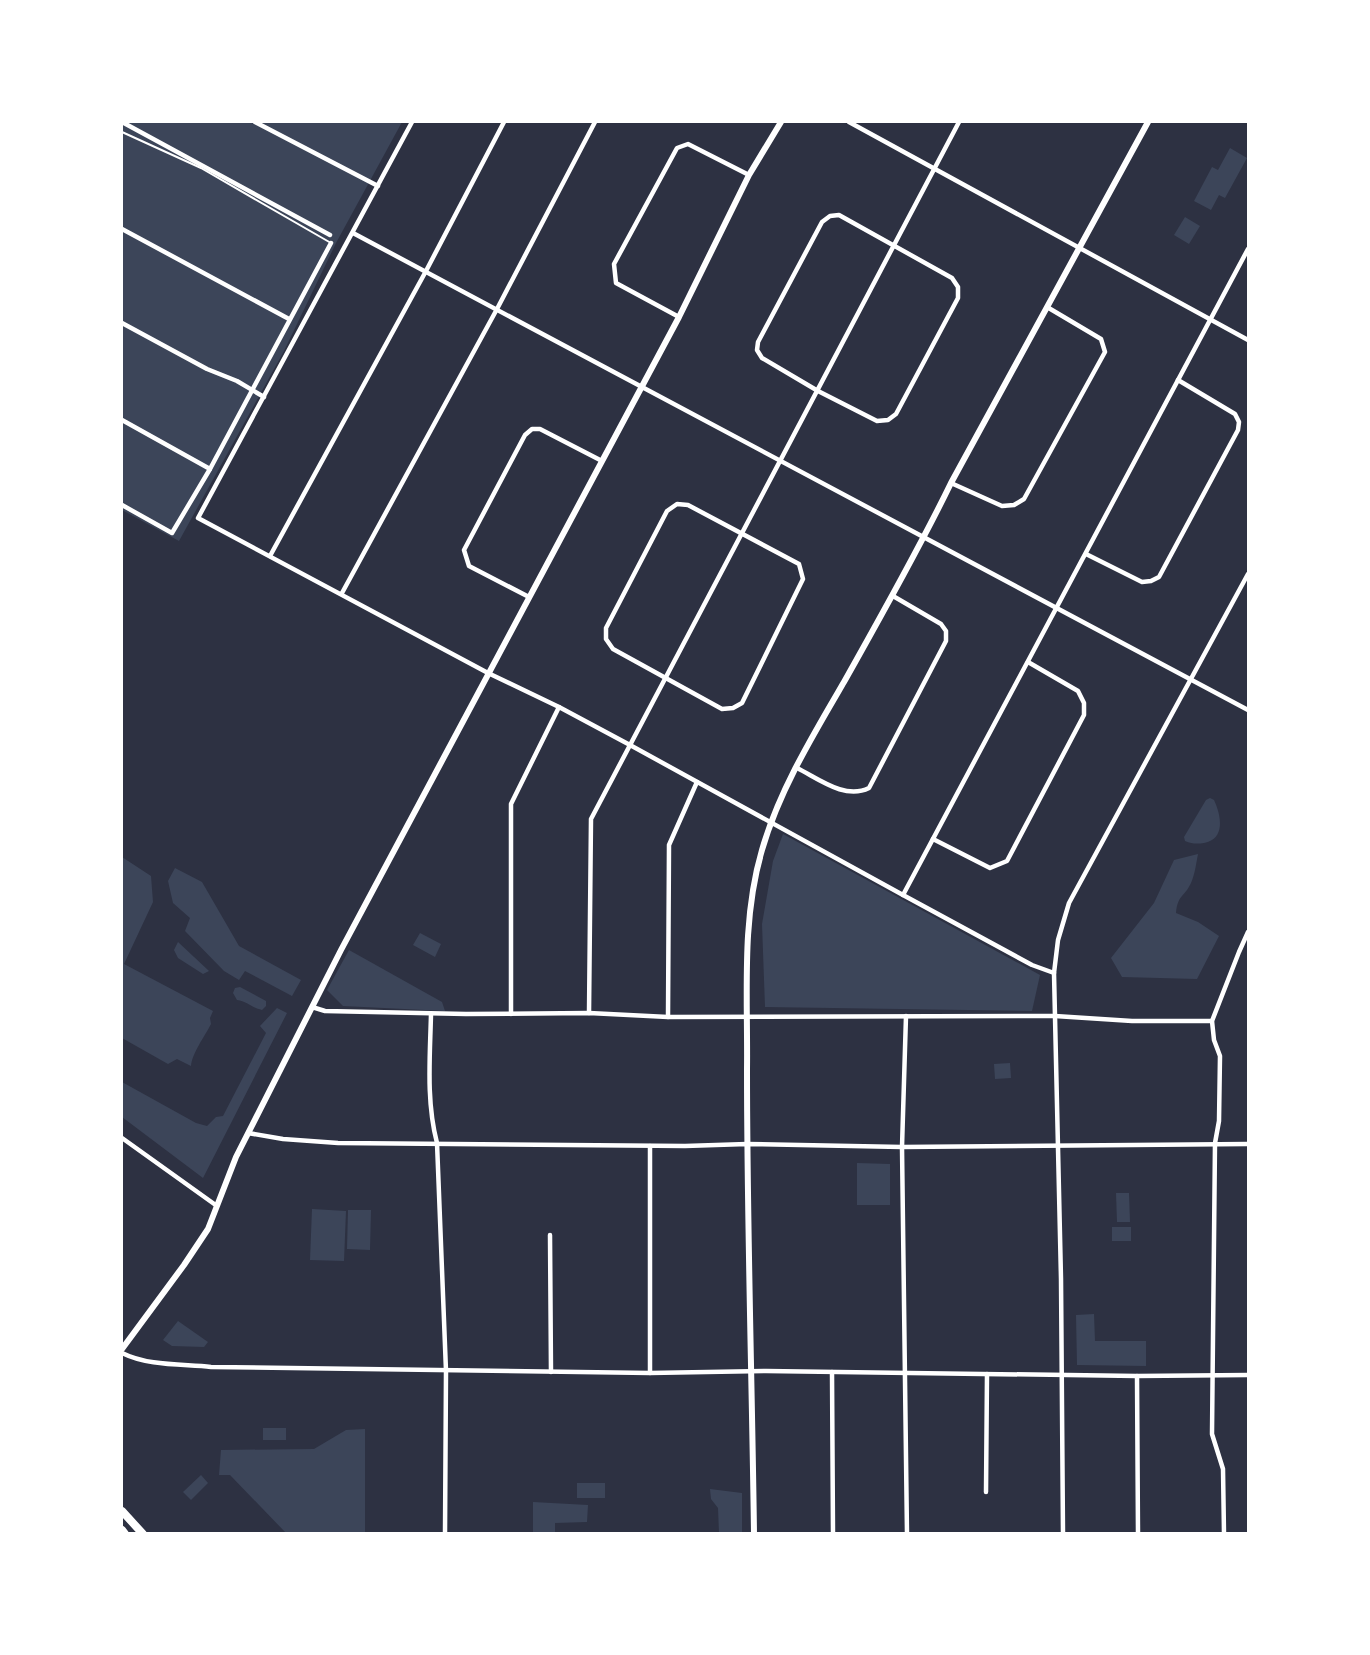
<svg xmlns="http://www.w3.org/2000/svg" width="1370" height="1655" font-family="'PT Sans',sans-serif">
	<rect width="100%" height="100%" fill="#2d3142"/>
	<g fill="#3c4559">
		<path d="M 122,122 L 402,122 L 336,243 L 284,351 L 179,541 L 122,510 Z"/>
		<path d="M 1230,148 L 1247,158 L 1225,198 L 1219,195 L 1211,210 L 1194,201 L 1212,167 L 1218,170 Z"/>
		<path d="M 1185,217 L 1200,226 L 1189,244 L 1174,235 Z"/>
		<path d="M 1210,798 L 1214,800 C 1221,815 1226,839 1204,843 C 1197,844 1192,844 1185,841 L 1184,837 L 1206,800 Z"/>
		<path d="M 783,834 L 1040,975 L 1032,1011 L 765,1007 L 762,924 L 773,861 Z"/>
		<path d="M 1198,854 C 1196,864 1195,874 1191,883 C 1184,898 1178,894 1176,913 L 1198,922 L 1219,936 L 1197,979 L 1122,977 L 1111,958 L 1154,903 L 1174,860 Z"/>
		<path d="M 122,857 L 151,876 L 153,902 L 124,964 L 213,1011 L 210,1018 L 211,1024 C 205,1036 192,1053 191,1066 L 177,1059 L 168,1064 L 122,1038 Z"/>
		<path d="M 175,868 L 202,882 L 239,946 L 301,980 L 292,996 L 245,971 L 239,980 L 224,971 L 185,931 L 190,918 L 173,903 L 168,881 Z"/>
		<path d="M 420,933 L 441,944 L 435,957 L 413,945 Z"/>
		<path d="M 178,942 L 209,971 L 203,974 L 178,958 L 174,950 Z"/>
		<path d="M 349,950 L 442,1002 L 445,1011 L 343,1006 L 327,990 Z"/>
		<path d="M 240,987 L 266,1001 L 266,1006 L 262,1010 C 252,1008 247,1001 237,1000 L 233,993 L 235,988 Z"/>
		<path d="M 277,1008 L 287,1013 L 203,1178 L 122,1117 L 122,1082 L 196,1123 L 207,1126 L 216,1117 L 223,1116 L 266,1033 L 260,1026 Z"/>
		<path d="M 1010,1063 L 1011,1078 L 995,1079 L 994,1064 Z"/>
		<path d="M 857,1163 L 890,1164 L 890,1205 L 857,1205 Z"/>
		<path d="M 1116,1193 L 1129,1193 L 1130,1222 L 1117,1222 Z"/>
		<path d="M 312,1209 L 346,1211 L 344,1261 L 310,1260 Z"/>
		<path d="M 348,1210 L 371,1210 L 370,1250 L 347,1249 Z"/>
		<rect x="1112" y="1227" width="19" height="14"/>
		<path d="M 1094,1314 L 1095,1341 L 1146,1341 L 1146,1366 L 1077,1365 L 1076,1315 Z"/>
		<path d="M 178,1321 L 208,1342 L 204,1347 L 172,1346 L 163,1340 Z"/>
		<rect x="263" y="1428" width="23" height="12"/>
		<path d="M 365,1429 L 365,1533 L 286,1533 L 230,1475 L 219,1475 L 221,1450 L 314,1449 L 346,1430 Z"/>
		<path d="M 201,1475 L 208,1483 L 191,1500 L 183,1492 Z"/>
		<rect x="577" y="1483" width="28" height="15"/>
		<path d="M 710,1489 L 742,1493 L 742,1533 L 719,1533 L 718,1508 L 711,1499 Z"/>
		<path d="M 533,1502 L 588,1505 L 587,1522 L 555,1523 L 555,1533 L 533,1533 Z"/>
	</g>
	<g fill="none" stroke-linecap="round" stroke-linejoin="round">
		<path stroke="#fff" stroke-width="2" d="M 122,132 L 201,168 L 331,243"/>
		<g stroke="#fff" stroke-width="4.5">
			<path d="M 122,122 L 330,235"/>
			<path d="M 255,122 L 378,186"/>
			<path d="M 412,122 L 198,518 L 488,673 L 559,707 L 630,745 L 903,895 L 1032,965 L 1054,973"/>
			<path d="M 849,122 L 1248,340"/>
			<path d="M 839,215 L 952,278 L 958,287 L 958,298 L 896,414 L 888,420 L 877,421 L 818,391 L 762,358 L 757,350 L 758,342 L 822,222 L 830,216 Z"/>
			<path d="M 122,229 L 289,319"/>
			<path d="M 353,233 L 1248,710"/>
			<path d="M 679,317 L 616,283 L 614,264 L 677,148 L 688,144 L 749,175"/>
			<path d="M 122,323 L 207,369 L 237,381 L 264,397"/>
			<path d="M 122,420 L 210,469"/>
			<path d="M 951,483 L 1002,506 L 1014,505 L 1024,499 L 1105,352 L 1101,339 L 1047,307"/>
			<path d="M 677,504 L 688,505 L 799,564 L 803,579 L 742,703 L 733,708 L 722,709 L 613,649 L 606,639 L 606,628 L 667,511 Z"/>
			<path d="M 122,505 L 172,533 L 210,469 L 331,243"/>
			<path d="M 1086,554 L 1142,582 L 1151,581 L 1159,577 L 1238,430 L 1239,422 L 1235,414 L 1178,380"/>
			<path d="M 270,556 L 426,271 L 504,122"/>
			<path d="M 342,593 L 497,309 L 595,122"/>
			<path d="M 529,597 L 469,566 L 464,550 L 525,435 L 532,429 L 540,429 L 602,461"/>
			<path d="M 797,768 C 819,779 845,800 869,788 L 946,641 L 946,631 L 941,624 L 893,596"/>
			<path d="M 933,839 L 990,868 L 1007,861 L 1084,715 L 1084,703 L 1078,691 L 1028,662"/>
			<path d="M 903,895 L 1248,249"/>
			<path d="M 312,1007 L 325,1011 L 466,1014 L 589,1013 L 668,1017 L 1055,1016 L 1132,1021 L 1212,1021"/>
			<path d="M 589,1013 L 591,819 L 959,122"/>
			<path d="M 431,1014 C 430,1057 426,1101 437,1143 L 446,1371 L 445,1534"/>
			<path d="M 511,1014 L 511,804 L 559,707"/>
			<path d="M 906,1016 L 902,1147 L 907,1534"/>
			<path d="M 668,1017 L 669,845 L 697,782"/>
			<path d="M 248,1133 L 283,1139 L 338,1143 L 685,1146 L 747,1144 L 902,1147 L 1248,1144"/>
			<path d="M 122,1138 L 217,1206"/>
			<path d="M 550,1235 L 551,1372"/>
			<path d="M 122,1353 C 148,1366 181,1364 211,1367 L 650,1373 L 766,1371 L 1137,1376 L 1248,1375"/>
			<path d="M 832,1372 L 833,1534"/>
			<path d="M 650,1373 L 650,1146"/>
			<path d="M 1137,1376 L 1138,1534"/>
			<path d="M 986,1492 L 987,1374"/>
			<path d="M 1063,1534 L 1061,1279 L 1054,973 L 1058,940 L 1069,903 L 1248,574"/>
			<path d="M 1224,1534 L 1223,1469 L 1212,1434 L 1215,1143 L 1219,1121 L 1220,1056 L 1214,1040 L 1212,1021 L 1239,952 L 1248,932"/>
		</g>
		<g stroke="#fff" stroke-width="6">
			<path d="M 122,1349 L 184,1265 L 208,1229 L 236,1157 L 341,950 L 679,317 L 749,175 L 781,122"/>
			<path d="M 754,1534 C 752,1379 747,1224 747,1070 C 748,997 741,921 762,850 C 779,791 813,735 844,682 C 881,616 918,551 951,483 L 1148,122"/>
		</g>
		<g stroke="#fff" stroke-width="8">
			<path d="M 122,1511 L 143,1534"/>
			<path d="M 122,1530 L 125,1534"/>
		</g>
	</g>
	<rect width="1370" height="1655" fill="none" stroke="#ffffff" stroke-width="246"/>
</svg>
